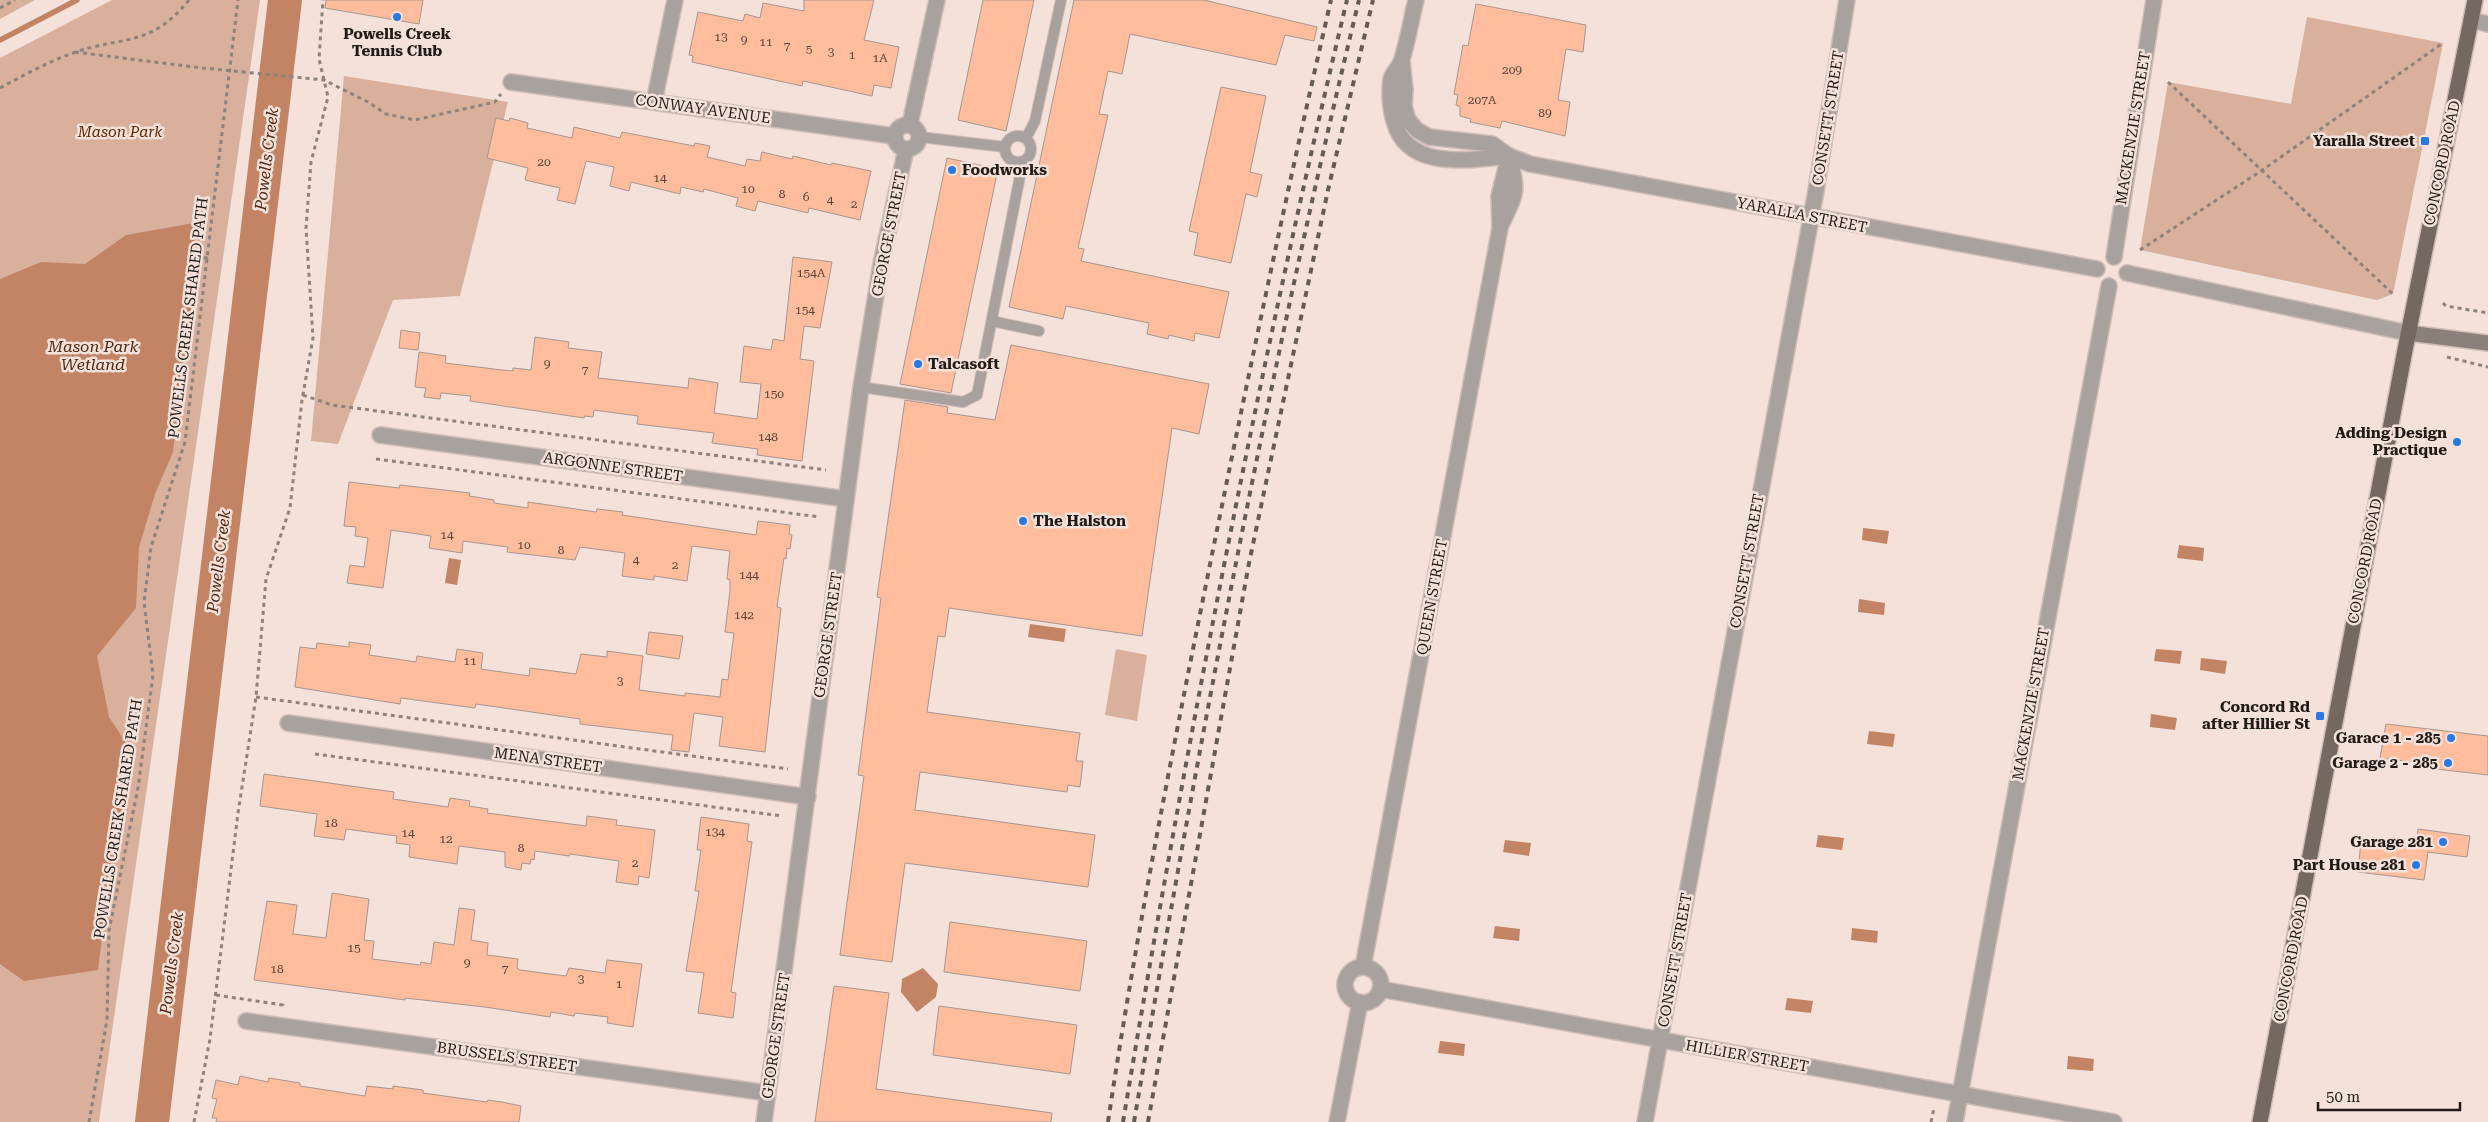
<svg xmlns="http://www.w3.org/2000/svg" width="2488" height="1122" font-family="'Roboto Serif',serif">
	<rect width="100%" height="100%" fill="#f4e1d9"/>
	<g fill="#d8b09c">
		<path d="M 0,0 L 35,0 L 0,19 Z"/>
		<path d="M 112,0 L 260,0 L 99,1122 L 0,1122 L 0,58 Z"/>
		<path d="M 2307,17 L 2443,43 L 2393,294 L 2377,300 L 2140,250 L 2168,82 L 2291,104 Z"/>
		<path d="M 344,76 L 508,102 L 460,296 L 393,300 L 338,444 L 311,441 Z"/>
		<path d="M 1116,649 L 1147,655 L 1137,721 L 1105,715 Z"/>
	</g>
	<g fill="#c28465">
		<path d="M 194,223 L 196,274 L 173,452 L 155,494 L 139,547 L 136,608 L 97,656 L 109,717 L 134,755 L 107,898 L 98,970 L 24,981 L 0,964 L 0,279 L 41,262 L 85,264 L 126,235 Z"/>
		<path d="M 1863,528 L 1889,531 L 1887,544 L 1862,540 Z"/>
		<path d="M 2179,545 L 2204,548 L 2203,561 L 2177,558 Z"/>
		<path d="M 449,558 L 461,560 L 457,585 L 445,583 Z"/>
		<path d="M 1859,599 L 1885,603 L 1884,615 L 1858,612 Z"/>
		<path d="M 1030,624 L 1066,629 L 1064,642 L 1028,637 Z"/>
		<path d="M 2156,649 L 2182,651 L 2180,664 L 2154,661 Z"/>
		<path d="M 2201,658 L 2227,661 L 2225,674 L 2200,670 Z"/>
		<path d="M 2151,714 L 2177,718 L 2175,730 L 2150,727 Z"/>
		<path d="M 1869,731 L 1895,734 L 1893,747 L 1867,744 Z"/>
		<path d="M 1818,835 L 1844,838 L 1842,850 L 1816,847 Z"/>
		<path d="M 1505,840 L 1531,843 L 1529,856 L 1503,852 Z"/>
		<path d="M 1495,926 L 1520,929 L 1519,941 L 1493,938 Z"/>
		<path d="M 1852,928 L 1878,931 L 1877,943 L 1851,940 Z"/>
		<path d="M 923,968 L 938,984 L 936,997 L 917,1012 L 901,992 L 902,979 Z"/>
		<path d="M 1787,998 L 1813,1001 L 1811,1013 L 1785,1010 Z"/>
		<path d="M 1440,1041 L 1465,1044 L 1464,1056 L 1438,1053 Z"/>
		<path d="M 2068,1056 L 2094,1059 L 2093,1071 L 2067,1069 Z"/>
	</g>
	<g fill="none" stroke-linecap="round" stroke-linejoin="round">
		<path stroke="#c28465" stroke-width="5.5" d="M 0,40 L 77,0"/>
		<path stroke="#c28465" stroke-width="34" d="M 152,1122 L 285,0"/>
	</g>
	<g fill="#ffbd9d" stroke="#a7968e">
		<path d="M 326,0 L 423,0 L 419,24 L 325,8 Z"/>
		<path d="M 804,0 L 874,0 L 864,40 L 899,47 L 891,88 L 874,85 L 872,96 L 803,81 L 802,86 L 692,62 L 693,56 L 689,55 L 698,12 L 743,21 L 745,14 L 760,18 L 763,3 L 804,11 Z"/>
		<path d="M 983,0 L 1034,0 L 1006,131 L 958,120 Z"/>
		<path d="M 1074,0 L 1204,0 L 1317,27 L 1314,41 L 1285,35 L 1276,65 L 1130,34 L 1122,74 L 1108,71 L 1099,114 L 1108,115 L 1078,248 L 1084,249 L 1081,261 L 1229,292 L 1219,338 L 1195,333 L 1194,341 L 1169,335 L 1168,339 L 1147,334 L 1149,323 L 1066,306 L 1063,319 L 1009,307 Z"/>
		<path d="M 1476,4 L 1586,25 L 1583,52 L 1566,49 L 1558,100 L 1570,102 L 1565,136 L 1502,121 L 1500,128 L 1470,122 L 1471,119 L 1460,116 L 1460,107 L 1456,105 L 1458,95 L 1454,94 L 1463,45 L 1468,46 Z"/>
		<path d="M 1221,87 L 1266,96 L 1250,172 L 1262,175 L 1257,197 L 1246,194 L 1231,263 L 1194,255 L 1198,233 L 1189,231 Z"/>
		<path d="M 496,118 L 509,121 L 510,118 L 528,123 L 527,128 L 572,138 L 574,127 L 620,138 L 622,132 L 694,146 L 695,143 L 710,146 L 707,157 L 745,166 L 747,159 L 760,161 L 762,152 L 792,159 L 793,156 L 831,165 L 832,163 L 871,171 L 860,220 L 809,208 L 808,213 L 758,201 L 755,211 L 736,206 L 738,198 L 704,189 L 703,192 L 681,187 L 680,194 L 631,182 L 629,191 L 610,186 L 614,167 L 586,161 L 575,204 L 557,200 L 560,188 L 525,180 L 528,168 L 487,158 Z"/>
		<path d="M 947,158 L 998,169 L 951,393 L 900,384 Z"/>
		<path d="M 793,257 L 832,262 L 820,328 L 804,326 L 800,359 L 814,361 L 802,461 L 757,455 L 758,449 L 712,443 L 714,433 L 637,424 L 638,416 L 594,410 L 593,417 L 585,416 L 584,418 L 470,401 L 471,396 L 441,393 L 440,399 L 424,397 L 426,388 L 415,387 L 419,352 L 446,356 L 445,363 L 502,370 L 513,371 L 513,368 L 531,370 L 535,337 L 569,342 L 568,348 L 602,352 L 598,378 L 688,388 L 689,378 L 718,383 L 714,413 L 757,419 L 761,384 L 740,382 L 744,346 L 771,350 L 773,339 L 784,341 Z"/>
		<path d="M 401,330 L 420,333 L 418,350 L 399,348 Z"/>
		<path d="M 1011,345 L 1209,384 L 1199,434 L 1172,428 L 1142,636 L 949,608 L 945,637 L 938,636 L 927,712 L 1080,733 L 1076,761 L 1083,761 L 1080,787 L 1068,785 L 1067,792 L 920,772 L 915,810 L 1095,835 L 1088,887 L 905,863 L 892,962 L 840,955 L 864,776 L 858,775 L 881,598 L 877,597 L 905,400 L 948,407 L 947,413 L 995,420 Z"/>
		<path d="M 349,482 L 399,488 L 400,485 L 470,493 L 469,496 L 494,500 L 494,503 L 528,508 L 528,502 L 596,512 L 597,509 L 623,512 L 622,515 L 756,535 L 758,521 L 790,525 L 789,534 L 792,535 L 790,549 L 787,548 L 786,559 L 784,558 L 777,607 L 781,608 L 765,752 L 719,746 L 723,717 L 694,713 L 689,752 L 671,750 L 673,735 L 580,724 L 580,719 L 476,704 L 475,708 L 401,698 L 400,704 L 295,687 L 300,647 L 316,649 L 317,643 L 349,647 L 349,642 L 371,645 L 369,655 L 416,662 L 417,656 L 455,662 L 457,649 L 483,653 L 481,669 L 529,676 L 530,668 L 576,674 L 581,654 L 607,657 L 607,651 L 643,656 L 639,690 L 685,696 L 685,693 L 720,697 L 722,679 L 728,680 L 734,633 L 725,632 L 730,591 L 730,580 L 727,579 L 730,551 L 692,546 L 687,581 L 654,576 L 654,580 L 622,576 L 625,553 L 580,547 L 575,560 L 507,552 L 508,547 L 463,541 L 462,553 L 429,548 L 431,536 L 391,530 L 383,588 L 347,583 L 350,565 L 364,567 L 368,538 L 355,536 L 356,527 L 344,526 Z"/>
		<path d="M 649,632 L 683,636 L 679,659 L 646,654 Z"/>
		<path d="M 2386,724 L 2488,736 L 2488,775 L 2436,769 L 2436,765 L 2380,758 Z"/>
		<path d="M 264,774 L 394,792 L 393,799 L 448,807 L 450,798 L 470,801 L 469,806 L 488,809 L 487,813 L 586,826 L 587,816 L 617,820 L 616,825 L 655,830 L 649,878 L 639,876 L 638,885 L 616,882 L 619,861 L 570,854 L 569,856 L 535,851 L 534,860 L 531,859 L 530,864 L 522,863 L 521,870 L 505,867 L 505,852 L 459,846 L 457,864 L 409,857 L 410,845 L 396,843 L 397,836 L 346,829 L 344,840 L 314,836 L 317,814 L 260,806 Z"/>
		<path d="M 701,817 L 749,824 L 747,841 L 752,842 L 731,992 L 736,993 L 733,1018 L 698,1013 L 704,973 L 686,971 L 699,891 L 695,891 L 701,850 L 697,850 Z"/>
		<path d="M 2418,829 L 2470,836 L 2467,857 L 2428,852 L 2424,880 L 2358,872 L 2361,841 L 2416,848 Z"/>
		<path d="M 332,893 L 369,899 L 364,940 L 374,941 L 372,959 L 420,965 L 421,962 L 431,964 L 434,942 L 454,945 L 459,908 L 475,910 L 471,940 L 488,943 L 487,955 L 518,959 L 517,968 L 520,970 L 566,976 L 569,968 L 605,973 L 607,960 L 642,964 L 633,1027 L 607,1023 L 608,1017 L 575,1013 L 574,1016 L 551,1012 L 550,1017 L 485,1007 L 405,998 L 405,1000 L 254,980 L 267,901 L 297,905 L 293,934 L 326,938 Z"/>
		<path d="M 950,922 L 1087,941 L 1080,991 L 944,972 Z"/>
		<path d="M 834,986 L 889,993 L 876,1089 L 1052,1113 L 1051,1122 L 815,1122 Z"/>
		<path d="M 939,1006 L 1077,1025 L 1070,1074 L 933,1055 Z"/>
		<path d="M 240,1076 L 268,1082 L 269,1078 L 300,1083 L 300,1086 L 365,1096 L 367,1086 L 393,1089 L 393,1086 L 423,1090 L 423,1093 L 487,1102 L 488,1100 L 502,1102 L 521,1106 L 519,1122 L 216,1122 L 217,1118 L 212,1118 L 217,1099 L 212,1098 L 216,1080 L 238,1085 Z"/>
	</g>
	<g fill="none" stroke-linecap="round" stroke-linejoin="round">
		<defs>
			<g id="lane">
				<circle cx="1018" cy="149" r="13"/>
				<path d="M 920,137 L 1005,147"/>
				<path d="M 1026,138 L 1035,121 L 1061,0"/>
				<path d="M 992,321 L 1039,331"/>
				<path d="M 861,387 L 963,402 L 977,395 L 1020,176 L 1019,162"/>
			</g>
			<g id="street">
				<path d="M 1416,0 C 1411,20 1408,40 1402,59 C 1400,67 1393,72 1391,79 C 1389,94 1390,107 1394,121 C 1407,171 1469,160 1509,156"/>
				<path d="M 2471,20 L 2488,24"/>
				<path d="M 1402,61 L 1405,90 L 1404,106 L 1408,120 L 1417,130 L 1429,137 L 1492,144 L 1509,156 L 1530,164 L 2097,269"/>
				<path d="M 511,82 L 894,136"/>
				<path d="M 654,102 L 675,0"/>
				<path d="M 910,124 L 937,0"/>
				<circle cx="907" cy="137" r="12"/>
				<path d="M 1501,225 C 1516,193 1519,192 1509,157"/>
				<path d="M 2114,257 L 2154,0"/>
				<path d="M 2127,273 L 2408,333"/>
				<path d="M 380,435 L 846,499"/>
				<path d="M 288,723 L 808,797"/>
				<path d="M 1363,967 L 1500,228 L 1499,196 L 1509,156"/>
				<circle cx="1363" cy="985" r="18"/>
				<path d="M 1380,989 L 2114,1122"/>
				<path d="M 246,1021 L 768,1093"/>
				<path d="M 764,1122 L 861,387 L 881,264 L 906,149"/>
				<path d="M 1337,1122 L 1360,1002"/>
				<path d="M 1645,1122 L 1816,191 L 1847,0"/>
				<path d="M 1955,1122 L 2109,286"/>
			</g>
			<path id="secondary" d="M 2408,333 L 2488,343"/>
			<path id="primary" d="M 2260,1122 L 2405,350 L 2475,0"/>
		</defs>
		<use href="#lane" stroke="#cebdb6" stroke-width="12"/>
		<use href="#street" stroke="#cebdb6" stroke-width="18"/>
		<use href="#secondary" stroke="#cebdb6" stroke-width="18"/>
		<use href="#primary" stroke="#cebdb6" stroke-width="18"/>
		<g stroke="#8e827c" stroke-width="3" stroke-dasharray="4 4" stroke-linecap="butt">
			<path d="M 0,8 L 15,0"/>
			<path d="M 75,52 L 203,68 L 324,80 L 368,102 L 386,114 L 415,120 L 495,102 L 501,94"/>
			<path d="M 2168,82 L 2393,294"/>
			<path d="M 0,88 C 24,75 48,62 73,53 C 124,35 150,48 189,0"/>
			<path d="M 2140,250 L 2261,171 L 2443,43"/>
			<path d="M 192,251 L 194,257 L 208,258"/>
			<path d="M 2443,303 L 2446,306 L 2488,313"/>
			<path d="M 2447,357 L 2488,367"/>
			<path d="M 303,395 L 332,405 L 826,470"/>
			<path d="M 376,459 L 820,517"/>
			<path d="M 256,697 L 788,769"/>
			<path d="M 315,754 L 782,816"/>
			<path d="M 216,995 L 283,1005 L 282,1009"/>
			<path d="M 89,1122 L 107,1020 L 109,930 L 138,788 L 153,675 L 144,602 L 151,547 L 185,442 L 238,0"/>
			<path d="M 194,1122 L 210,1039 L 238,813 L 256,697 L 266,579 L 290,508 L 302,400 L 313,338 L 306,228 L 311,162 L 328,97 L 319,59 L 323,0"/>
			<path d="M 1931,1122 L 1934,1108"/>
		</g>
		<use href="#lane" stroke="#a9a19d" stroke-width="10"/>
		<use href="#street" stroke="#a9a19d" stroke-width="15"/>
		<use href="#secondary" stroke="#8b7f7a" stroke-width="15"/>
		<use href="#primary" stroke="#756861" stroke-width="15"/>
		<g stroke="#655b56" stroke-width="4" stroke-dasharray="6 6" stroke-linecap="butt">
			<path d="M 1108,1122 C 1133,955 1165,789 1198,624 C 1240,415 1283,207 1331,0"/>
			<path d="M 1123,1122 C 1186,746 1258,371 1347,0"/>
			<path d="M 1134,1122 C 1198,746 1269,371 1359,0"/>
			<path d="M 1148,1122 L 1249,563 L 1328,190 L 1373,0"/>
		</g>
	</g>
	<g fill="#2879e4" stroke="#f4e1d9" stroke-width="2">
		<circle cx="397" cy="17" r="5"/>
		<rect x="2420" y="136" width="10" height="10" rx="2.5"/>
		<circle cx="952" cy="170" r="5"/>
		<circle cx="918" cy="364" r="5"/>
		<circle cx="2457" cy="442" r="5"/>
		<circle cx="1023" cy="521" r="5"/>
		<rect x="2315" y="711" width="10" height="10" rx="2.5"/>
		<circle cx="2451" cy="738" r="5"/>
		<circle cx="2448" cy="763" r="5"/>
		<circle cx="2443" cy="842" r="5"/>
		<circle cx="2416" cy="865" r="5"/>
	</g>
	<g text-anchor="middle" stroke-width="5" stroke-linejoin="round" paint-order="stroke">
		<g font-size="12" fill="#584438">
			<text x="721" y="41">13</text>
			<text x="744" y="44">9</text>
			<text x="766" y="46">11</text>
			<text x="787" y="50">7</text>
			<text x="809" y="53">5</text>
			<text x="831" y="56">3</text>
			<text x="852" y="59">1</text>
			<text x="880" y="62">1A</text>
			<text x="1512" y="74">209</text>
			<text x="1482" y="104">207A</text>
			<text x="1545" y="117">89</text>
			<text x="544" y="166">20</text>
			<text x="660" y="182">14</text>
			<text x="748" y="193">10</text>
			<text x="782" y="198">8</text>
			<text x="806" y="201">6</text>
			<text x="830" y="204">4</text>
			<text x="854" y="208">2</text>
			<text x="811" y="277">154A</text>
			<text x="805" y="314">154</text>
			<text x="547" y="368">9</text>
			<text x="585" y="374">7</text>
			<text x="774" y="398">150</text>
			<text x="768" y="441">148</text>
			<text x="447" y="539">14</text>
			<text x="524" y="549">10</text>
			<text x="561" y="554">8</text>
			<text x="636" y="564">4</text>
			<text x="675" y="569">2</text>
			<text x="749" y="579">144</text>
			<text x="744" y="619">142</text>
			<text x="470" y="665">11</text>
			<text x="620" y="685">3</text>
			<text x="331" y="827">18</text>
			<text x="715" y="836">134</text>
			<text x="408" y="837">14</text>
			<text x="446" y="843">12</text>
			<text x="521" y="852">8</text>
			<text x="635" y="867">2</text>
			<text x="354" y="952">15</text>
			<text x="467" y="967">9</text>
			<text x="277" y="973">18</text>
			<text x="505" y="973">7</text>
			<text x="581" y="983">3</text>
			<text x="619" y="988">1</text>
		</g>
		<g font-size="15" font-weight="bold" fill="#211b17" stroke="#f4e1d9" text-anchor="end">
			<text x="397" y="39" text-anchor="middle">Powells Creek<tspan x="397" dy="17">Tennis Club</tspan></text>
			<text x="2415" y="146">Yaralla Street</text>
			<text x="962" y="175" text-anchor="start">Foodworks</text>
			<text x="928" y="369" text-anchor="start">Talcasoft</text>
			<text x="2447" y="438">Adding Design<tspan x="2447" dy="17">Practique</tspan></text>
			<text x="1033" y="526" text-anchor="start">The Halston</text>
			<text x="2310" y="712">Concord Rd<tspan x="2310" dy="17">after Hillier St</tspan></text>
			<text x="2441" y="743">Garace 1 - 285</text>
			<text x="2438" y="768">Garage 2 - 285</text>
			<text x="2433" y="847">Garage 281</text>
			<text x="2406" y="870">Part House 281</text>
		</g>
		<g font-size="15" fill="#211b17" stroke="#f4e1d9">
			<text transform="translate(703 109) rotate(8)" y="5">CONWAY AVENUE</text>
			<text transform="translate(1828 118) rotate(-81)" y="5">CONSETT STREET</text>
			<text transform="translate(2133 128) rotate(-81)" y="5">MACKENZIE STREET</text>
			<text transform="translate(2442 163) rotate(-78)" y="5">CONCORD ROAD</text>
			<text transform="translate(1802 215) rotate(11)" y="5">YARALLA STREET</text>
			<text transform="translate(889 234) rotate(-79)" y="5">GEORGE STREET</text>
			<text transform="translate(188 318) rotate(-83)" y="5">POWELLS CREEK SHARED PATH</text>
			<text transform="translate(613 467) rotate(8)" y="5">ARGONNE STREET</text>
			<text transform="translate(1747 561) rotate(-80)" y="5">CONSETT STREET</text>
			<text transform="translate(2365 561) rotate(-79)" y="5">CONCORD ROAD</text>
			<text transform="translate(1432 597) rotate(-80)" y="5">QUEEN STREET</text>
			<text transform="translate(828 635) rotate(-82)" y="5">GEORGE STREET</text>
			<text transform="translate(2031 704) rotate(-80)" y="5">MACKENZIE STREET</text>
			<text transform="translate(548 760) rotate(8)" y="5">MENA STREET</text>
			<text transform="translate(118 819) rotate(-81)" y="5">POWELLS CREEK SHARED PATH</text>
			<text transform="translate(2291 959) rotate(-79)" y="5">CONCORD ROAD</text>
			<text transform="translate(1675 960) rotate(-80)" y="5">CONSETT STREET</text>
			<text transform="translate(776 1036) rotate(-82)" y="5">GEORGE STREET</text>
			<text transform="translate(1747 1056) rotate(10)" y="5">HILLIER STREET</text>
			<text transform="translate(507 1057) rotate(8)" y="5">BRUSSELS STREET</text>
		</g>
		<g font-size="15" font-style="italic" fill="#602601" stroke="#f4e1d9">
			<text x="120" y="137">Mason Park</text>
		</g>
		<g font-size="16" font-style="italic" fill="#512711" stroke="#f4e1d9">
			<text transform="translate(266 159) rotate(-83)" y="6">Powells Creek</text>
			<text x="93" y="352">Mason Park<tspan x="93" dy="18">Wetland</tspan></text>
			<text transform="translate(218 561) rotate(-83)" y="6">Powells Creek</text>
			<text transform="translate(171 963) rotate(-83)" y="6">Powells Creek</text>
		</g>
	</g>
	<path d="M2318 1102v8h142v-8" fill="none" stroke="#211b17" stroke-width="2.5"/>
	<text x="2326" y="1102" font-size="15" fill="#211b17" stroke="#f4e1d9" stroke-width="4" paint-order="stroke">50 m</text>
</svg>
